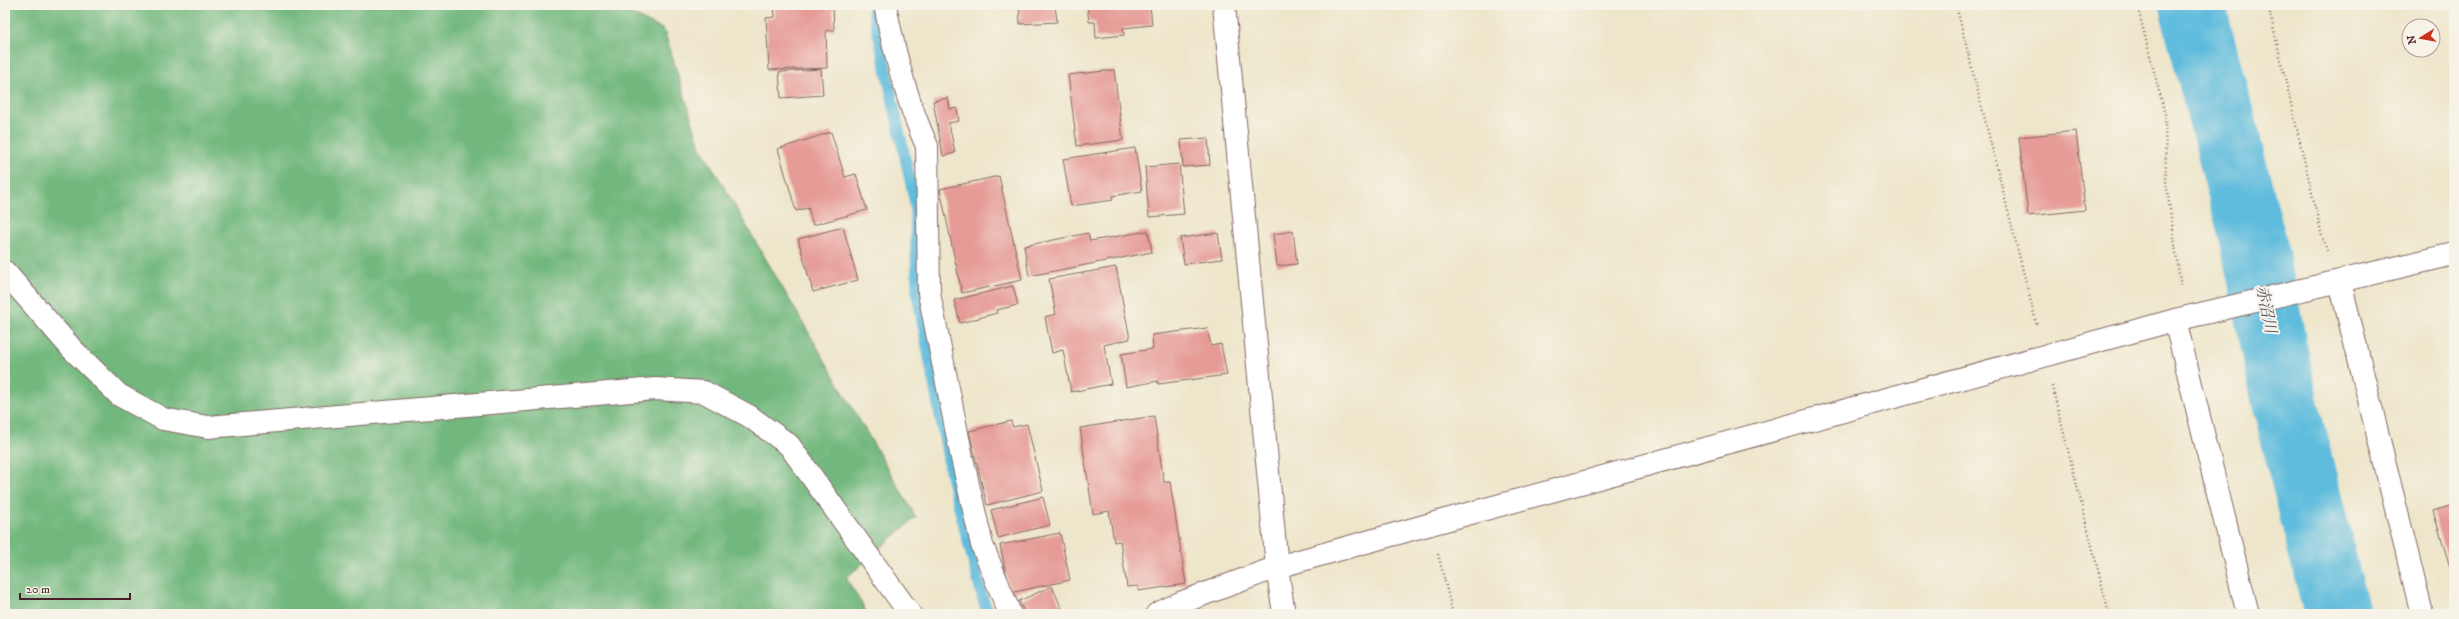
<svg xmlns="http://www.w3.org/2000/svg" width="2459" height="619" font-family="'IM FELL DW Pica','Noto Serif JP',serif">
	<rect width="100%" height="100%" fill="#f7f3e8"/>
	<filter id="ink" filterUnits="userSpaceOnUse"><feTurbulence type="fractalNoise" baseFrequency=".025" numOctaves="2"/><feDisplacementMap in="SourceGraphic" scale="8" xChannelSelector="R" yChannelSelector="G"/><feConvolveMatrix kernelMatrix="1 2 1 2 8 2 1 2 1" color-interpolation-filters="sRGB"/></filter>
	<filter id="wash" filterUnits="userSpaceOnUse"><feTurbulence type="fractalNoise" baseFrequency=".012" numOctaves="4" result="noise"/><feDisplacementMap in="SourceGraphic" scale="16" xChannelSelector="R" yChannelSelector="G"/><feGaussianBlur stdDeviation="0.9" result="paint"/><feColorMatrix in="noise" values="0 0 0 0 0 0 0 0 0 0 0 0 0 0 0 0 0 1.4 0 .05"/><feComposite in="paint" operator="in"/></filter>
	<g filter="url(#wash)">
		<rect width="100%" height="100%" fill="#eee6ca"/>
		<path fill="#72b87e" stroke="#5e6c54" d="M 5,5 L 613,5 L 664,30 L 700,146 L 916,517 L 846,578 L 868,614 L 5,614 Z"/>
		<g fill="none" stroke-linecap="round" stroke-linejoin="round">
			<path stroke="#5fbcdd" stroke-width="11" d="M 872,5 L 915,204 L 917,294 L 952,480 L 983,600 L 989,614"/>
			<path stroke="#5fbcdd" stroke-width="66" d="M 2192,5 L 2253,240 L 2285,402 L 2337,614"/>
		</g>
		<g id="blocks">
			<g fill="#e69b96">
				<path d="M 774,5 L 833,5 L 834,30 L 826,31 L 827,68 L 769,70 L 766,18 L 775,17 Z"/>
				<path d="M 1019,5 L 1055,5 L 1057,22 L 1020,24 Z"/>
				<path d="M 1087,5 L 1150,5 L 1152,25 L 1123,28 L 1124,35 L 1096,38 L 1095,22 L 1089,22 Z"/>
				<path d="M 821,69 L 823,95 L 781,98 L 779,72 Z"/>
				<path d="M 1114,70 L 1123,140 L 1077,146 L 1068,75 Z"/>
				<path d="M 948,98 L 950,109 L 957,108 L 959,121 L 949,123 L 955,153 L 943,156 L 933,101 Z"/>
				<path d="M 2076,131 L 2085,210 L 2028,216 L 2019,137 Z"/>
				<path d="M 831,132 L 845,177 L 856,174 L 867,210 L 813,225 L 808,208 L 796,211 L 778,149 Z"/>
				<path d="M 1208,138 L 1210,165 L 1183,167 L 1181,140 Z"/>
				<path d="M 1135,148 L 1142,191 L 1112,196 L 1113,200 L 1071,206 L 1063,159 Z"/>
				<path d="M 1179,164 L 1184,214 L 1149,217 L 1145,167 Z"/>
				<path d="M 999,176 L 1022,280 L 962,293 L 940,189 Z"/>
				<path d="M 843,227 L 858,280 L 813,292 L 798,239 Z"/>
				<path d="M 1148,231 L 1152,252 L 1029,276 L 1024,246 L 1088,233 L 1090,241 Z"/>
				<path d="M 1293,231 L 1297,264 L 1277,266 L 1273,234 Z"/>
				<path d="M 1218,233 L 1222,259 L 1184,264 L 1180,238 Z"/>
				<path d="M 1116,267 L 1130,339 L 1104,345 L 1111,384 L 1071,392 L 1063,350 L 1052,353 L 1045,317 L 1056,314 L 1049,279 Z"/>
				<path d="M 1013,286 L 1018,305 L 996,310 L 997,313 L 960,323 L 954,300 Z"/>
				<path d="M 1207,328 L 1211,346 L 1221,344 L 1227,375 L 1158,384 L 1158,381 L 1126,387 L 1121,354 L 1153,349 L 1152,335 Z"/>
				<path d="M 1154,416 L 1164,482 L 1170,482 L 1186,584 L 1138,591 L 1138,586 L 1127,587 L 1120,541 L 1114,542 L 1109,511 L 1093,514 L 1080,428 Z"/>
				<path d="M 1011,421 L 1013,427 L 1027,424 L 1043,491 L 987,505 L 969,431 Z"/>
				<path d="M 1043,497 L 1050,525 L 998,538 L 991,510 Z"/>
				<path d="M 2454,505 L 2454,577 L 2453,577 L 2433,511 Z"/>
				<path d="M 1060,533 L 1070,580 L 1010,593 L 1000,545 Z"/>
				<path d="M 1052,586 L 1064,614 L 1025,614 L 1019,601 Z"/>
			</g>
		</g>
	</g>
	<g filter="url(#ink)">
		<use href="#blocks" fill-opacity="0" stroke="#836563" stroke-width="1"/>
		<g fill="none" stroke-linecap="round" stroke-linejoin="round">
			<defs>
				<g id="minor">
					<path d="M 885,5 C 894,52 907,102 927,146 L 929,293 L 962,458 L 982,545 L 1010,614"/>
					<path d="M 1224,5 L 1277,567 L 1284,614"/>
					<path d="M 2340,282 L 2422,614"/>
				</g>
				<g id="tertiary">
					<path d="M 5,272 L 72,349 L 119,395 L 163,419 L 208,427 L 655,389 L 704,392 L 749,416 L 789,445 L 910,614"/>
					<path d="M 2175,320 L 2248,614"/>
					<path d="M 1157,614 L 1180,603 L 1277,567 L 1431,524 L 2175,320 L 2454,254"/>
				</g>
			</defs>
			<use href="#minor" stroke="#836563" stroke-width="24"/>
			<use href="#tertiary" stroke="#836563" stroke-width="24"/>
			<g stroke="#836563" stroke-width="2.5" stroke-dasharray="1 3" stroke-linecap="butt">
				<path d="M 1956,5 L 2037,326"/>
				<path d="M 2137,5 L 2165,114 L 2166,181 L 2181,288"/>
				<path d="M 2268,5 L 2322,236 L 2328,252"/>
				<path d="M 2052,386 L 2109,614"/>
				<path d="M 1438,554 L 1453,614"/>
			</g>
			<use href="#minor" stroke="#fff" stroke-width="22"/>
			<use href="#tertiary" stroke="#fff" stroke-width="22"/>
		</g>
	</g>
	<g text-anchor="middle" stroke-width="4" stroke-linejoin="round" paint-order="stroke">
		<g font-size="16" font-style="italic" fill="#515669" stroke="#f7f3e8">
			<text transform="translate(2267 309) rotate(79)" y="6">赤沼川</text>
		</g>
	</g>
	<rect width="2459" height="619" fill="none" stroke="#f7f3e8" stroke-width="20"/>
	<g transform="translate(2421 38) rotate(259)"><circle r="19" fill="#f7f3e8" stroke="#b29e9c"/>
	<path d="M0-3L7 15L0 10L-7 15Z" fill="#c8321e"/>
	<text y="-6" font-size="11" font-weight="bold" text-anchor="middle" fill="#4a1f2b">N</text>
	</g>
	<path d="M20 593v6h110v-6" fill="none" stroke="#4a1f2b" stroke-width="2"/>
	<text x="26" y="593" font-size="12" fill="#4a1f2b" stroke="#f7f3e8" stroke-width="3" paint-order="stroke">20 m</text>
</svg>
